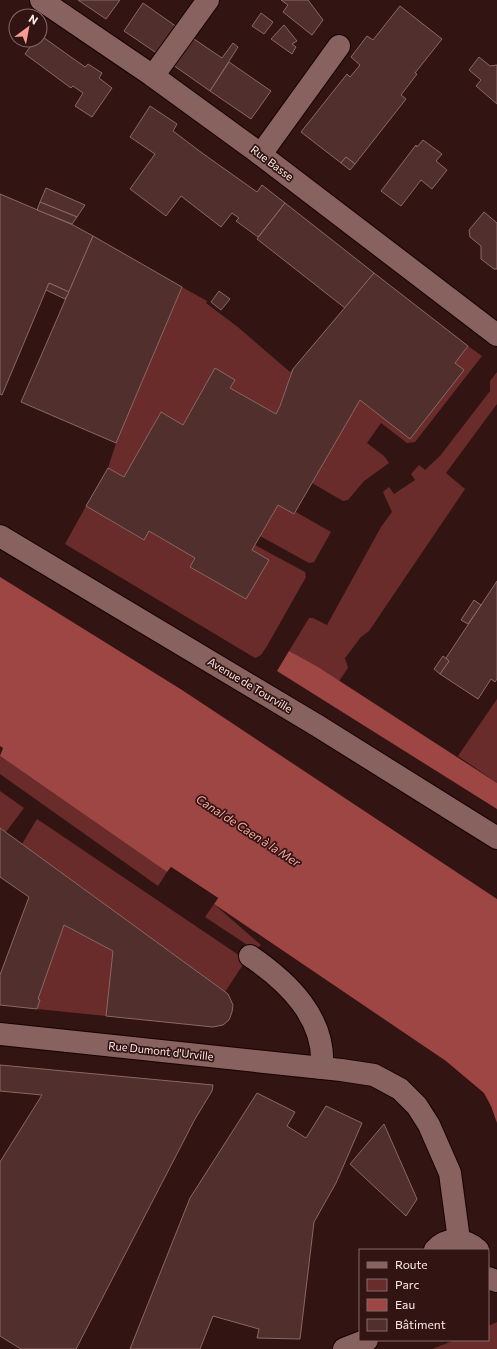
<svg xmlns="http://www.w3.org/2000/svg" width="497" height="1349" font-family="Commissioner,sans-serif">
	<rect width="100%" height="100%" fill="#321412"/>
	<g fill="#692c2b">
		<path d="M 182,287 L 207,301 L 206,303 L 239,328 L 290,372 L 293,369 L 280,406 L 276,414 L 230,388 L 234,380 L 215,369 L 183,425 L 161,412 L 124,477 L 108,468 L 118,437 Z"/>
		<path d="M 468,346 L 482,356 L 415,442 L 407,443 L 381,423 L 367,443 L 384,456 L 389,463 L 364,481 L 348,500 L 343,501 L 312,483 L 360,400 L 455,363 Z"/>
		<path d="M 497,372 L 497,404 L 446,473 L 465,489 L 369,631 L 361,637 L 345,658 L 348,668 L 339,681 L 289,651 L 309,618 L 313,618 L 327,625 L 381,527 L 392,512 L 383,492 L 389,487 L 394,494 L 415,480 L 411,474 L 419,465 L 425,470 L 440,456 L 490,391 L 490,381 Z"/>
		<path d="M 278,505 L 294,514 L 296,512 L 331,532 L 314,562 L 309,563 L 260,536 Z"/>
		<path d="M 86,506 L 143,540 L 149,531 L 195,558 L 190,567 L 246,598 L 268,560 L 252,550 L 255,545 L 305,572 L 306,577 L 267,646 L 261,655 L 255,658 L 65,544 Z"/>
		<path d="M 497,699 L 497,783 L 458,756 Z"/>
		<path d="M 0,756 L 167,872 L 158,886 L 0,774 Z"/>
		<path d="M 0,791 L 24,808 L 6,832 L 0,828 Z"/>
		<path d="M 37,819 L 246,960 L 225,992 L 22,844 Z"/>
		<path d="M 214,904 L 261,945 L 255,950 L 205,917 Z"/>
		<path d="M 64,925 L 113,951 L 106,1016 L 37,1009 L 40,1000 L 38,999 Z"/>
		<path d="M 497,1322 L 497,1349 L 432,1349 L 455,1340 L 488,1340 L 488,1326 Z"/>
	</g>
	<g fill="#9e4644">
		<path d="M 0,577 L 182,690 L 497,899 L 497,1123 L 491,1106 L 484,1093 L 446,1061 L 214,904 L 218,898 L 171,867 L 167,872 L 0,756 L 3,748 L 0,746 Z"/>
		<path d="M 289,651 L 318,667 L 497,783 L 497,809 L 277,671 Z"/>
	</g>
	<path fill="#321412" d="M 171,867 L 218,898 L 213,905 L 212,903 L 215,899 L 171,870 L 169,874 L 166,874 Z"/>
	<g fill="#502f2c" stroke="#8d6764">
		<path d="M 78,0 L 120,0 L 106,19 Z"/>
		<path d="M 281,0 L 308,0 L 323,20 L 312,35 L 283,12 L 288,5 Z"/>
		<path d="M 143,3 L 177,27 L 158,54 L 124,31 Z"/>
		<path d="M 400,6 L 442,39 L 415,73 L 417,74 L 401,95 L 406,99 L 355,164 L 346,157 L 341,163 L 301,132 L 347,74 L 350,77 L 360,65 L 351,57 L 367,36 L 373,40 Z"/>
		<path d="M 261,13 L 273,22 L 264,34 L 252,26 Z"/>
		<path d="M 284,25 L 297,41 L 292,44 L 296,47 L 292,54 L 271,39 Z"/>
		<path d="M 40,35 L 85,67 L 88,64 L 102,73 L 99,78 L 112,88 L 92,117 L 75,106 L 83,93 L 73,86 L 71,88 L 25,54 L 35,40 L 40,40 Z"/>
		<path d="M 191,37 L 222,58 L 233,43 L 238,47 L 210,91 L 173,65 Z"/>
		<path d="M 479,57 L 490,66 L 497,65 L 497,104 L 476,86 L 481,80 L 469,70 Z"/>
		<path d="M 229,62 L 271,91 L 251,119 L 210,91 Z"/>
		<path d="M 150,106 L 177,124 L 173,131 L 202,153 L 257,192 L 262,185 L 285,203 L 258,237 L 236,221 L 239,218 L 232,213 L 221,227 L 181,196 L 166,216 L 130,189 L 155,154 L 130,137 Z"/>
		<path d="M 423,140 L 442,154 L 436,161 L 447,170 L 432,189 L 421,180 L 401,206 L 381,191 L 416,145 L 417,147 Z"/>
		<path d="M 346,157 L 355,164 L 350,170 L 341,163 Z"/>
		<path d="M 46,188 L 85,205 L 77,217 L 40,202 Z"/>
		<path d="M 0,194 L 73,225 L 93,236 L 69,292 L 49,283 L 2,395 L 0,394 Z"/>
		<path d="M 40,202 L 77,217 L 72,224 L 37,210 Z"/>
		<path d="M 285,203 L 374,273 L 345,308 L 257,239 Z"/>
		<path d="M 484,212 L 497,223 L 497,269 L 494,269 L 481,259 L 481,246 L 470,237 L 469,230 Z"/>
		<path d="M 93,236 L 182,287 L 116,443 L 21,402 Z"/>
		<path d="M 374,273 L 468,346 L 455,363 L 464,370 L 410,439 L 360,400 L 294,514 L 278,505 L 252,550 L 269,560 L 246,599 L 190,567 L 195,558 L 149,531 L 144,540 L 86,506 L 108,468 L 124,477 L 161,412 L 183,425 L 215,368 L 235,380 L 230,388 L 276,414 L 280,406 L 293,369 Z"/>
		<path d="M 49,283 L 69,292 L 65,299 L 46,290 Z"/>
		<path d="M 219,291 L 230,299 L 221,310 L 211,302 Z"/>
		<path d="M 497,581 L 497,679 L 495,682 L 491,679 L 478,699 L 440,674 L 449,661 L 446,658 Z"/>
		<path d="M 474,600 L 481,605 L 468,624 L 461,620 Z"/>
		<path d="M 443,656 L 449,661 L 440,674 L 434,669 Z"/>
		<path d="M 0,828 L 228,994 L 233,1005 L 232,1012 L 229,1020 L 223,1025 L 213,1027 L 106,1016 L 113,951 L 64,925 L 38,999 L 40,1000 L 37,1009 L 0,1005 L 0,975 L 29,897 L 0,877 Z"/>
		<path d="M 0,1065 L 213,1085 L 212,1091 L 195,1119 L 76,1349 L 21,1349 L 0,1336 L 0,1162 L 42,1095 L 0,1091 Z"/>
		<path d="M 257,1093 L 295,1112 L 287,1126 L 306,1138 L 326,1106 L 362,1123 L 336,1183 L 314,1222 L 300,1339 L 257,1338 L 259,1329 L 213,1316 L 200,1349 L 130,1349 L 190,1198 Z"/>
		<path d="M 384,1124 L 417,1199 L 406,1216 L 350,1164 Z"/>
	</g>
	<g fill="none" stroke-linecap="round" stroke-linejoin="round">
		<defs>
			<g id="minor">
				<path d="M 41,0 L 153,76 L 252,148 L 497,335"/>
				<path d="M 153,76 L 208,0"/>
				<path d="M 261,154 L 339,46"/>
				<path d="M 0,536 L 318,726 L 497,838"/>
				<path d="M 250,956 C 288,982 326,1018 322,1068"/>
				<path d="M 0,1034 L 341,1070 L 374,1075 L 400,1089 L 417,1106 L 429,1125 L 450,1173 L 459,1240"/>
				<path d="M 435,1250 C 447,1237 465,1238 478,1250"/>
				<path d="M 488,1278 L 497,1281"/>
				<path d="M 344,1349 L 367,1340"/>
			</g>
		</defs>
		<use href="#minor" stroke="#180102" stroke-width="24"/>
		<use href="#minor" stroke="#87625f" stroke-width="22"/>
	</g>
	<g text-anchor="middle" stroke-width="3.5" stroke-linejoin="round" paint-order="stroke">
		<g font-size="11" fill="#feeceb" stroke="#321412">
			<text transform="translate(272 163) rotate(37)" y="4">Rue Basse</text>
			<text transform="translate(250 685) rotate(31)" y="4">Avenue de Tourville</text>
			<text transform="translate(161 1051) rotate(6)" y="4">Rue Dumont d'Urville</text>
		</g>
		<g font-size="12" font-style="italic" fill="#f5aaa5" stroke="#321412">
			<text transform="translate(248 831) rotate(33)" y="4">Canal de Caen à la Mer</text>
		</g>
	</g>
	<rect x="359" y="1249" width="130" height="92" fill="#321412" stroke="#846a69"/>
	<rect x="367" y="1262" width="20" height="6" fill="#87625f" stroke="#846a69"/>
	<text x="395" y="1269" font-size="12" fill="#feeceb">Route</text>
	<rect x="367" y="1279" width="20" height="12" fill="#692c2b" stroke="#846a69"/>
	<text x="395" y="1289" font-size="12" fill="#feeceb">Parc</text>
	<rect x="367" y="1299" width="20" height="12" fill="#9e4644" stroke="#846a69"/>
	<text x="395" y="1309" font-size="12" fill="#feeceb">Eau</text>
	<rect x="367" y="1319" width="20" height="12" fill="#502f2c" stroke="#846a69"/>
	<text x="395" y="1329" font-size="12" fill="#feeceb">Bâtiment</text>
	<g transform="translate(28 28) rotate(32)"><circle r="19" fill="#321412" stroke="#846a69"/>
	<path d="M0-3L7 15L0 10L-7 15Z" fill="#f59c96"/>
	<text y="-6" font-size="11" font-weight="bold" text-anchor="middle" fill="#feeceb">N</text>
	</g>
</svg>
